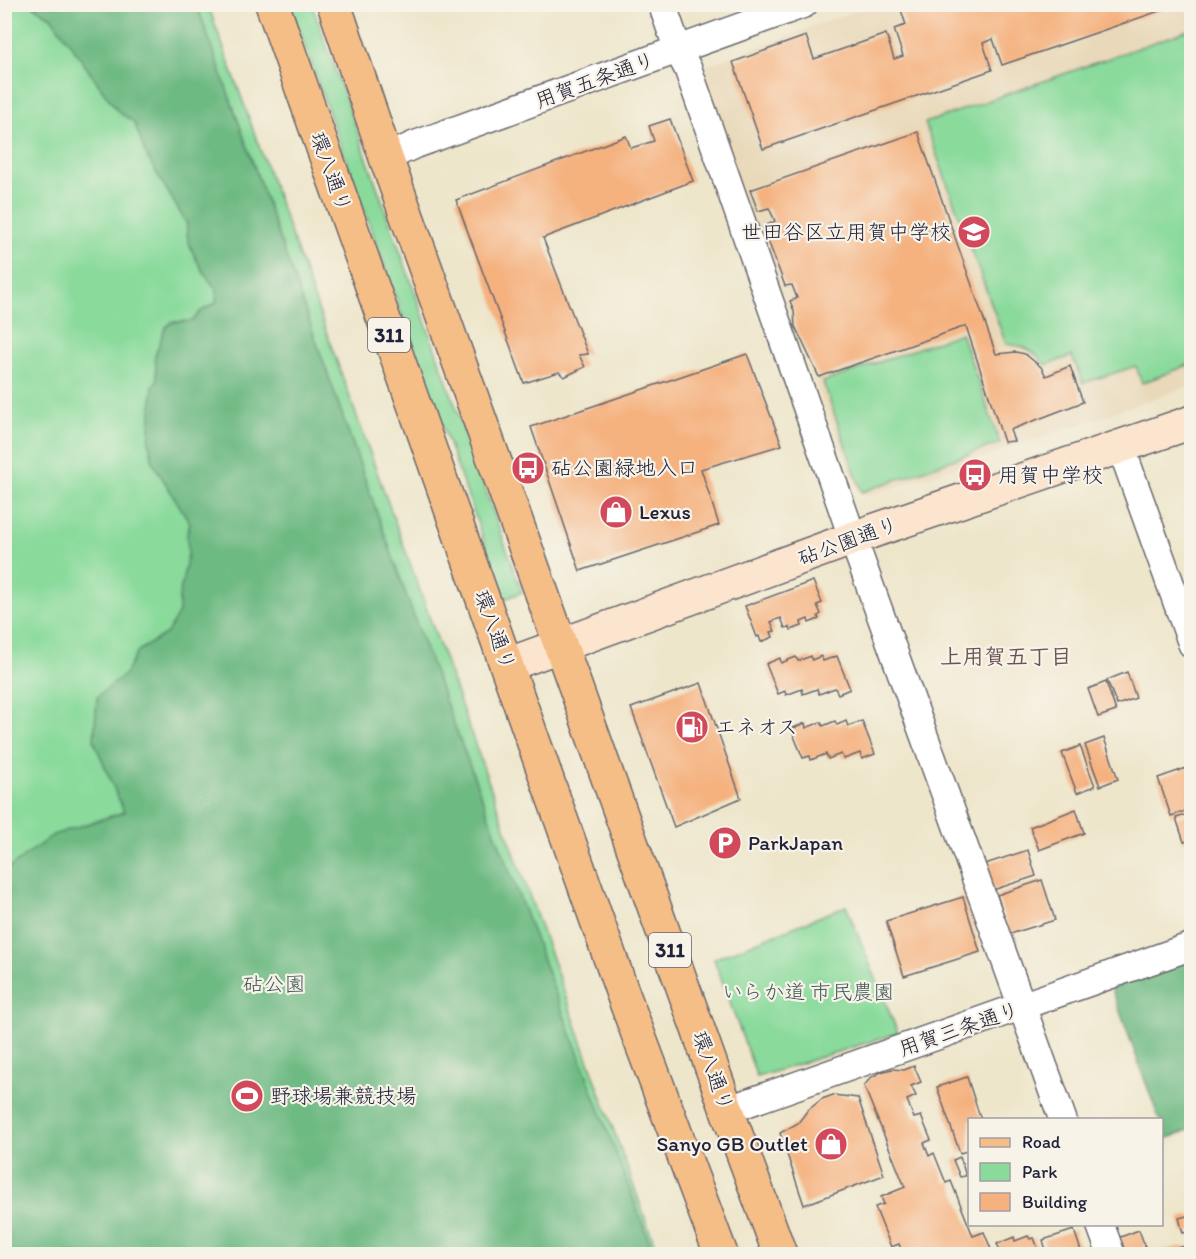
<svg xmlns="http://www.w3.org/2000/svg" width="1196" height="1259" font-family="Itim,'Klee One',sans-serif">
	<rect width="100%" height="100%" fill="#f7f3e8"/>
	<filter id="ink" filterUnits="userSpaceOnUse"><feTurbulence type="fractalNoise" baseFrequency=".0167" numOctaves="2"/><feDisplacementMap in="SourceGraphic" scale="12" xChannelSelector="R" yChannelSelector="G"/><feConvolveMatrix kernelMatrix="1 2 1 2 8 2 1 2 1" color-interpolation-filters="sRGB"/></filter>
	<filter id="wash" filterUnits="userSpaceOnUse"><feTurbulence type="fractalNoise" baseFrequency=".008" numOctaves="4" result="noise"/><feDisplacementMap in="SourceGraphic" scale="24" xChannelSelector="R" yChannelSelector="G"/><feGaussianBlur stdDeviation="1.35" result="paint"/><feColorMatrix in="noise" values="0 0 0 0 0 0 0 0 0 0 0 0 0 0 0 0 0 1.4 0 .05"/><feComposite in="paint" operator="in"/></filter>
	<g filter="url(#wash)">
		<rect width="100%" height="100%" fill="#eee6cb"/>
		<path fill="#e9d9ba" d="M 871,5 L 1191,5 L 1191,386 L 869,496 L 858,491 L 696,77 L 705,66 Z"/>
		<g fill="#89da9b" stroke="#567e6b" stroke-width="1.5">
			<path d="M 5,5 L 208,5 L 433,627 L 658,1254 L 5,1254 Z"/>
			<path d="M 290,5 L 312,5 L 522,592 L 505,599 Z"/>
			<path d="M 1191,29 L 1191,364 L 1142,383 L 1136,366 L 1083,383 L 1072,356 L 1046,365 C 1033,350 1026,346 1006,344 L 925,123 Z"/>
			<path d="M 961,333 L 1000,443 L 862,492 L 823,382 Z"/>
			<path d="M 846,906 L 898,1033 L 757,1077 L 714,959 Z"/>
		</g>
		<g fill="#6eba83" stroke="#486e5f" stroke-width="1.5">
			<path d="M 31,5 L 197,5 L 419,631 L 654,1254 L 5,1254 L 5,871 L 53,835 L 124,812 L 94,741 L 97,697 L 125,674 L 138,651 L 167,633 L 179,612 L 179,597 L 188,554 L 187,533 L 190,523 L 153,463 L 149,443 L 153,385 L 157,381 L 155,356 L 165,328 L 172,322 L 192,321 L 201,311 L 216,303 L 217,290 C 204,274 184,245 187,224 L 146,155 L 134,122 L 118,112 L 51,17 Z"/>
			<path d="M 1191,955 L 1191,1129 L 1166,1139 L 1162,1127 L 1162,1120 L 1159,1119 L 1110,984 Z"/>
		</g>
		<g id="blocks">
			<g fill="#f5b17e">
				<path d="M 916,4 L 1177,4 L 1177,5 L 1002,65 L 993,39 L 983,43 L 992,70 L 763,149 L 733,62 L 806,36 L 814,59 L 886,34 L 894,59 L 903,56 L 894,29 L 906,25 L 901,10 Z"/>
				<path d="M 670,119 L 693,181 L 543,238 L 588,354 L 579,355 L 585,367 L 564,377 L 559,372 L 524,383 L 456,200 L 626,136 L 631,148 L 654,141 L 649,126 Z"/>
				<path d="M 918,132 L 996,354 L 1016,352 L 1025,354 L 1041,367 L 1046,376 L 1070,366 L 1083,402 L 1010,430 L 1014,441 L 1004,442 L 966,326 L 819,377 L 795,326 L 794,311 L 790,301 L 797,298 L 792,285 L 785,286 L 763,227 L 775,221 L 769,208 L 758,211 L 750,190 Z"/>
				<path d="M 747,354 L 782,445 L 701,469 L 719,525 L 580,571 L 531,427 Z"/>
				<path d="M 813,581 L 822,603 L 817,605 L 821,614 L 818,616 L 819,619 L 809,623 L 808,619 L 801,622 L 802,626 L 791,630 L 790,627 L 785,628 L 781,618 L 771,622 L 775,631 L 771,632 L 773,637 L 761,642 L 759,636 L 757,637 L 745,606 Z"/>
				<path d="M 811,656 L 812,660 L 821,656 L 823,661 L 837,656 L 850,689 L 838,694 L 835,688 L 819,694 L 817,689 L 803,694 L 802,689 L 786,695 L 785,691 L 778,694 L 766,664 L 780,658 L 781,663 L 796,657 L 798,661 Z"/>
				<path d="M 1127,672 L 1136,698 L 1117,705 L 1107,680 Z"/>
				<path d="M 1106,682 L 1116,711 L 1098,717 L 1088,689 Z"/>
				<path d="M 701,683 L 741,798 L 674,827 L 631,708 Z"/>
				<path d="M 835,721 L 837,725 L 846,721 L 848,726 L 862,721 L 875,754 L 862,759 L 860,753 L 844,759 L 841,754 L 828,759 L 826,754 L 811,760 L 810,756 L 803,758 L 791,729 L 805,723 L 806,728 L 821,722 L 823,726 Z"/>
				<path d="M 1104,738 L 1118,779 L 1100,786 L 1085,745 Z"/>
				<path d="M 1080,746 L 1095,786 L 1077,793 L 1062,753 Z"/>
				<path d="M 1192,766 L 1192,809 L 1171,816 L 1158,778 Z"/>
				<path d="M 1076,809 L 1084,833 L 1039,850 L 1030,827 Z"/>
				<path d="M 1192,813 L 1192,840 L 1184,842 L 1176,818 Z"/>
				<path d="M 1028,850 L 1036,876 L 993,890 L 985,864 Z"/>
				<path d="M 1042,880 L 1055,920 L 1010,934 L 997,895 Z"/>
				<path d="M 963,897 L 980,952 L 904,976 L 886,921 Z"/>
				<path d="M 914,1066 L 921,1082 L 911,1086 L 916,1096 L 907,1100 L 914,1118 L 921,1116 L 931,1140 L 924,1143 L 929,1156 L 934,1153 L 946,1183 L 951,1181 L 973,1236 L 984,1232 L 993,1254 L 907,1254 L 906,1250 L 902,1252 L 899,1244 L 891,1247 L 875,1207 L 884,1204 L 881,1197 L 905,1187 L 864,1086 L 870,1078 L 881,1072 L 892,1069 L 904,1070 Z"/>
				<path d="M 967,1077 L 981,1120 L 970,1120 L 970,1150 L 960,1153 L 937,1087 Z"/>
				<path d="M 833,1095 L 858,1098 L 884,1175 L 804,1205 L 780,1133 L 798,1123 L 807,1111 L 822,1099 Z"/>
				<path d="M 960,1157 L 966,1176 L 960,1177 L 953,1160 Z"/>
				<path d="M 1191,1215 L 1192,1231 L 1183,1233 L 1179,1218 Z"/>
				<path d="M 1074,1230 L 1082,1254 L 1047,1254 L 1043,1240 Z"/>
				<path d="M 1139,1230 L 1146,1249 L 1124,1254 L 1118,1238 Z"/>
				<path d="M 1028,1236 L 1030,1239 L 1034,1238 L 1040,1254 L 1002,1254 L 997,1244 L 1014,1237 L 1015,1241 Z"/>
				<path d="M 1185,1246 L 1187,1254 L 1147,1254 L 1147,1253 Z"/>
			</g>
		</g>
	</g>
	<g filter="url(#ink)">
		<use href="#blocks" fill-opacity="0" stroke="#69676d" stroke-width="1.5"/>
		<g fill="none" stroke-linecap="round" stroke-linejoin="round">
			<defs>
				<g id="street">
					<path d="M 662,4 L 678,50 L 688,69 L 853,539 L 1063,1120"/>
					<path d="M 386,158 L 414,145 L 804,4"/>
					<path d="M 1121,447 L 1192,644"/>
					<path d="M 727,1110 L 1192,946"/>
					<path d="M 1100,1224 L 1111,1254"/>
				</g>
				<path id="secondary" d="M 507,665 L 873,531 L 1192,422"/>
				<g id="primary">
					<path d="M 272,4 L 623,994 L 721,1254"/>
					<path d="M 334,4 L 386,158 L 727,1110 L 780,1254"/>
				</g>
			</defs>
			<use href="#street" stroke="#69676d" stroke-width="30"/>
			<use href="#secondary" stroke="#69676d" stroke-width="36"/>
			<use href="#primary" stroke="#69676d" stroke-width="36"/>
			<use href="#street" stroke="#fff" stroke-width="27"/>
			<use href="#secondary" stroke="#fbe5cf" stroke-width="33"/>
			<use href="#primary" stroke="#f6be87" stroke-width="33"/>
		</g>
	</g>
	<defs>
		<symbol id="school-disc" viewBox="-11 -11 22 22"><circle r="9.5" fill="#d1495b" stroke="#f7f3e8"/><path d="M0-5L7-2L0 1L-7-2ZM-4 1L0 2.5L4 1V4Q0 6-4 4Z" fill="#fff"/></symbol>
		<symbol id="bus-disc" viewBox="-11 -11 22 22"><circle r="9.5" fill="#d1495b" stroke="#f7f3e8"/><path d="M-5-6H5V4H4V6H2V4H-2V6H-4V4H-5ZM-3.5-4V0h7V-4ZM-3.5 1.2v1.5H-2V1.2ZM2 1.2v1.5H3.5V1.2Z" fill="#fff"/></symbol>
		<symbol id="shop-disc" viewBox="-11 -11 22 22"><circle r="9.5" fill="#d1495b" stroke="#f7f3e8"/><path d="M-5-2.5h2.3a2.7 3.5 0 0 1 5.4 0H5L5.5 6h-11ZM-1.5-2.5h3a1.5 2.3 0 0 0-3 0Z" fill="#fff"/></symbol>
		<symbol id="fuel-disc" viewBox="-11 -11 22 22"><circle r="9.5" fill="#d1495b" stroke="#f7f3e8"/><path d="M-5.5-6h7V0h2V4h1.3V-2.5L3-4.5l.8-.8L6-3V5H2.5V1h-1V6h-7ZM-4.2-4.7v3.2H.2V-4.7Z" fill="#fff"/></symbol>
		<symbol id="parking-disc" viewBox="-11 -11 22 22"><circle r="9.5" fill="#d1495b" stroke="#f7f3e8"/><path d="M-3.5-5.5H1a3.5 3.5 0 0 1 0 7H-1V5.5H-3.5ZM-1-3.4V-.6H.8a1.4 1.4 0 0 0 0-2.8Z" fill="#fff"/></symbol>
		<symbol id="stadium-disc" viewBox="-11 -11 22 22"><circle r="9.5" fill="#d1495b" stroke="#f7f3e8"/><path d="M0-5a6.5 5 0 1 0 0 10a6.5 5 0 1 0 0-10ZM-3.5-1.8h7v3.6h-7Z" fill="#fff"/></symbol>
	</defs>
	<g fill-rule="evenodd">
		<use href="#school-disc" x="955" y="213" width="38" height="38"/>
		<use href="#bus-disc" x="509" y="449" width="38" height="38"/>
		<use href="#bus-disc" x="956" y="456" width="38" height="38"/>
		<use href="#shop-disc" x="597" y="493" width="38" height="38"/>
		<use href="#fuel-disc" x="673" y="708" width="38" height="38"/>
		<use href="#parking-disc" x="706" y="824" width="38" height="38"/>
		<use href="#stadium-disc" x="228" y="1077" width="38" height="38"/>
		<use href="#shop-disc" x="812" y="1125" width="38" height="38"/>
	</g>
	<g text-anchor="middle" stroke-width="4.5" stroke-linejoin="round" paint-order="stroke">
		<g fill="#f7f3e8" stroke="#62616f" stroke-width="1.5">
			<rect x="368" y="318" width="42" height="34" rx="4.5"/>
			<rect x="649" y="933" width="42" height="34" rx="4.5"/>
		</g>
		<g font-size="20" font-weight="bold" fill="#22223b">
			<text x="389" y="342">311</text>
			<text x="670" y="957">311</text>
		</g>
		<g font-size="21" fill="#22223b" stroke="#f7f3e8">
			<text transform="translate(595 80) rotate(-20)" y="7">用賀五条通り</text>
			<text transform="translate(331 172) rotate(70)" y="7">環八通り</text>
			<text transform="translate(848 541) rotate(-20)" y="7">砧公園通り</text>
			<text transform="translate(495 630) rotate(70)" y="7">環八通り</text>
			<text transform="translate(959 1029) rotate(-19)" y="7">用賀三条通り</text>
			<text transform="translate(713 1071) rotate(70)" y="7">環八通り</text>
		</g>
		<g font-size="21" fill="#22223b" stroke="#f7f3e8" text-anchor="start">
			<text x="951" y="239" text-anchor="end">世田谷区立用賀中学校</text>
			<text x="551" y="475">砧公園緑地入口</text>
			<text x="998" y="482">用賀中学校</text>
			<text x="639" y="519">Lexus</text>
			<text x="715" y="734">エネオス</text>
			<text x="748" y="850">ParkJapan</text>
			<text x="270" y="1103">野球場兼競技場</text>
			<text x="808" y="1151" text-anchor="end">Sanyo GB Outlet</text>
		</g>
		<g font-size="21" fill="#415958" stroke="#f7f3e8">
			<text x="274" y="991">砧公園</text>
			<text x="808" y="999">いらか道 市民農園</text>
		</g>
		<g font-size="22" font-weight="bold" fill="#6c5452" stroke="#f7f3e8">
			<text x="1006" y="664">上用賀五丁目</text>
		</g>
	</g>
	<rect width="1196" height="1259" fill="none" stroke="#f7f3e8" stroke-width="24"/>
	<rect x="968" y="1118" width="195" height="108" fill="#f7f3e8" stroke="#a29fa3" stroke-width="1.5"/>
	<rect x="980" y="1138" width="30" height="9" fill="#f6be87" stroke="#a29fa3" stroke-width="1.5"/>
	<text x="1022" y="1148" font-size="18" fill="#22223b">Road</text>
	<rect x="980" y="1163" width="30" height="18" fill="#89da9b" stroke="#a29fa3" stroke-width="1.5"/>
	<text x="1022" y="1178" font-size="18" fill="#22223b">Park</text>
	<rect x="980" y="1193" width="30" height="18" fill="#f5b17e" stroke="#a29fa3" stroke-width="1.5"/>
	<text x="1022" y="1208" font-size="18" fill="#22223b">Building</text>
</svg>
